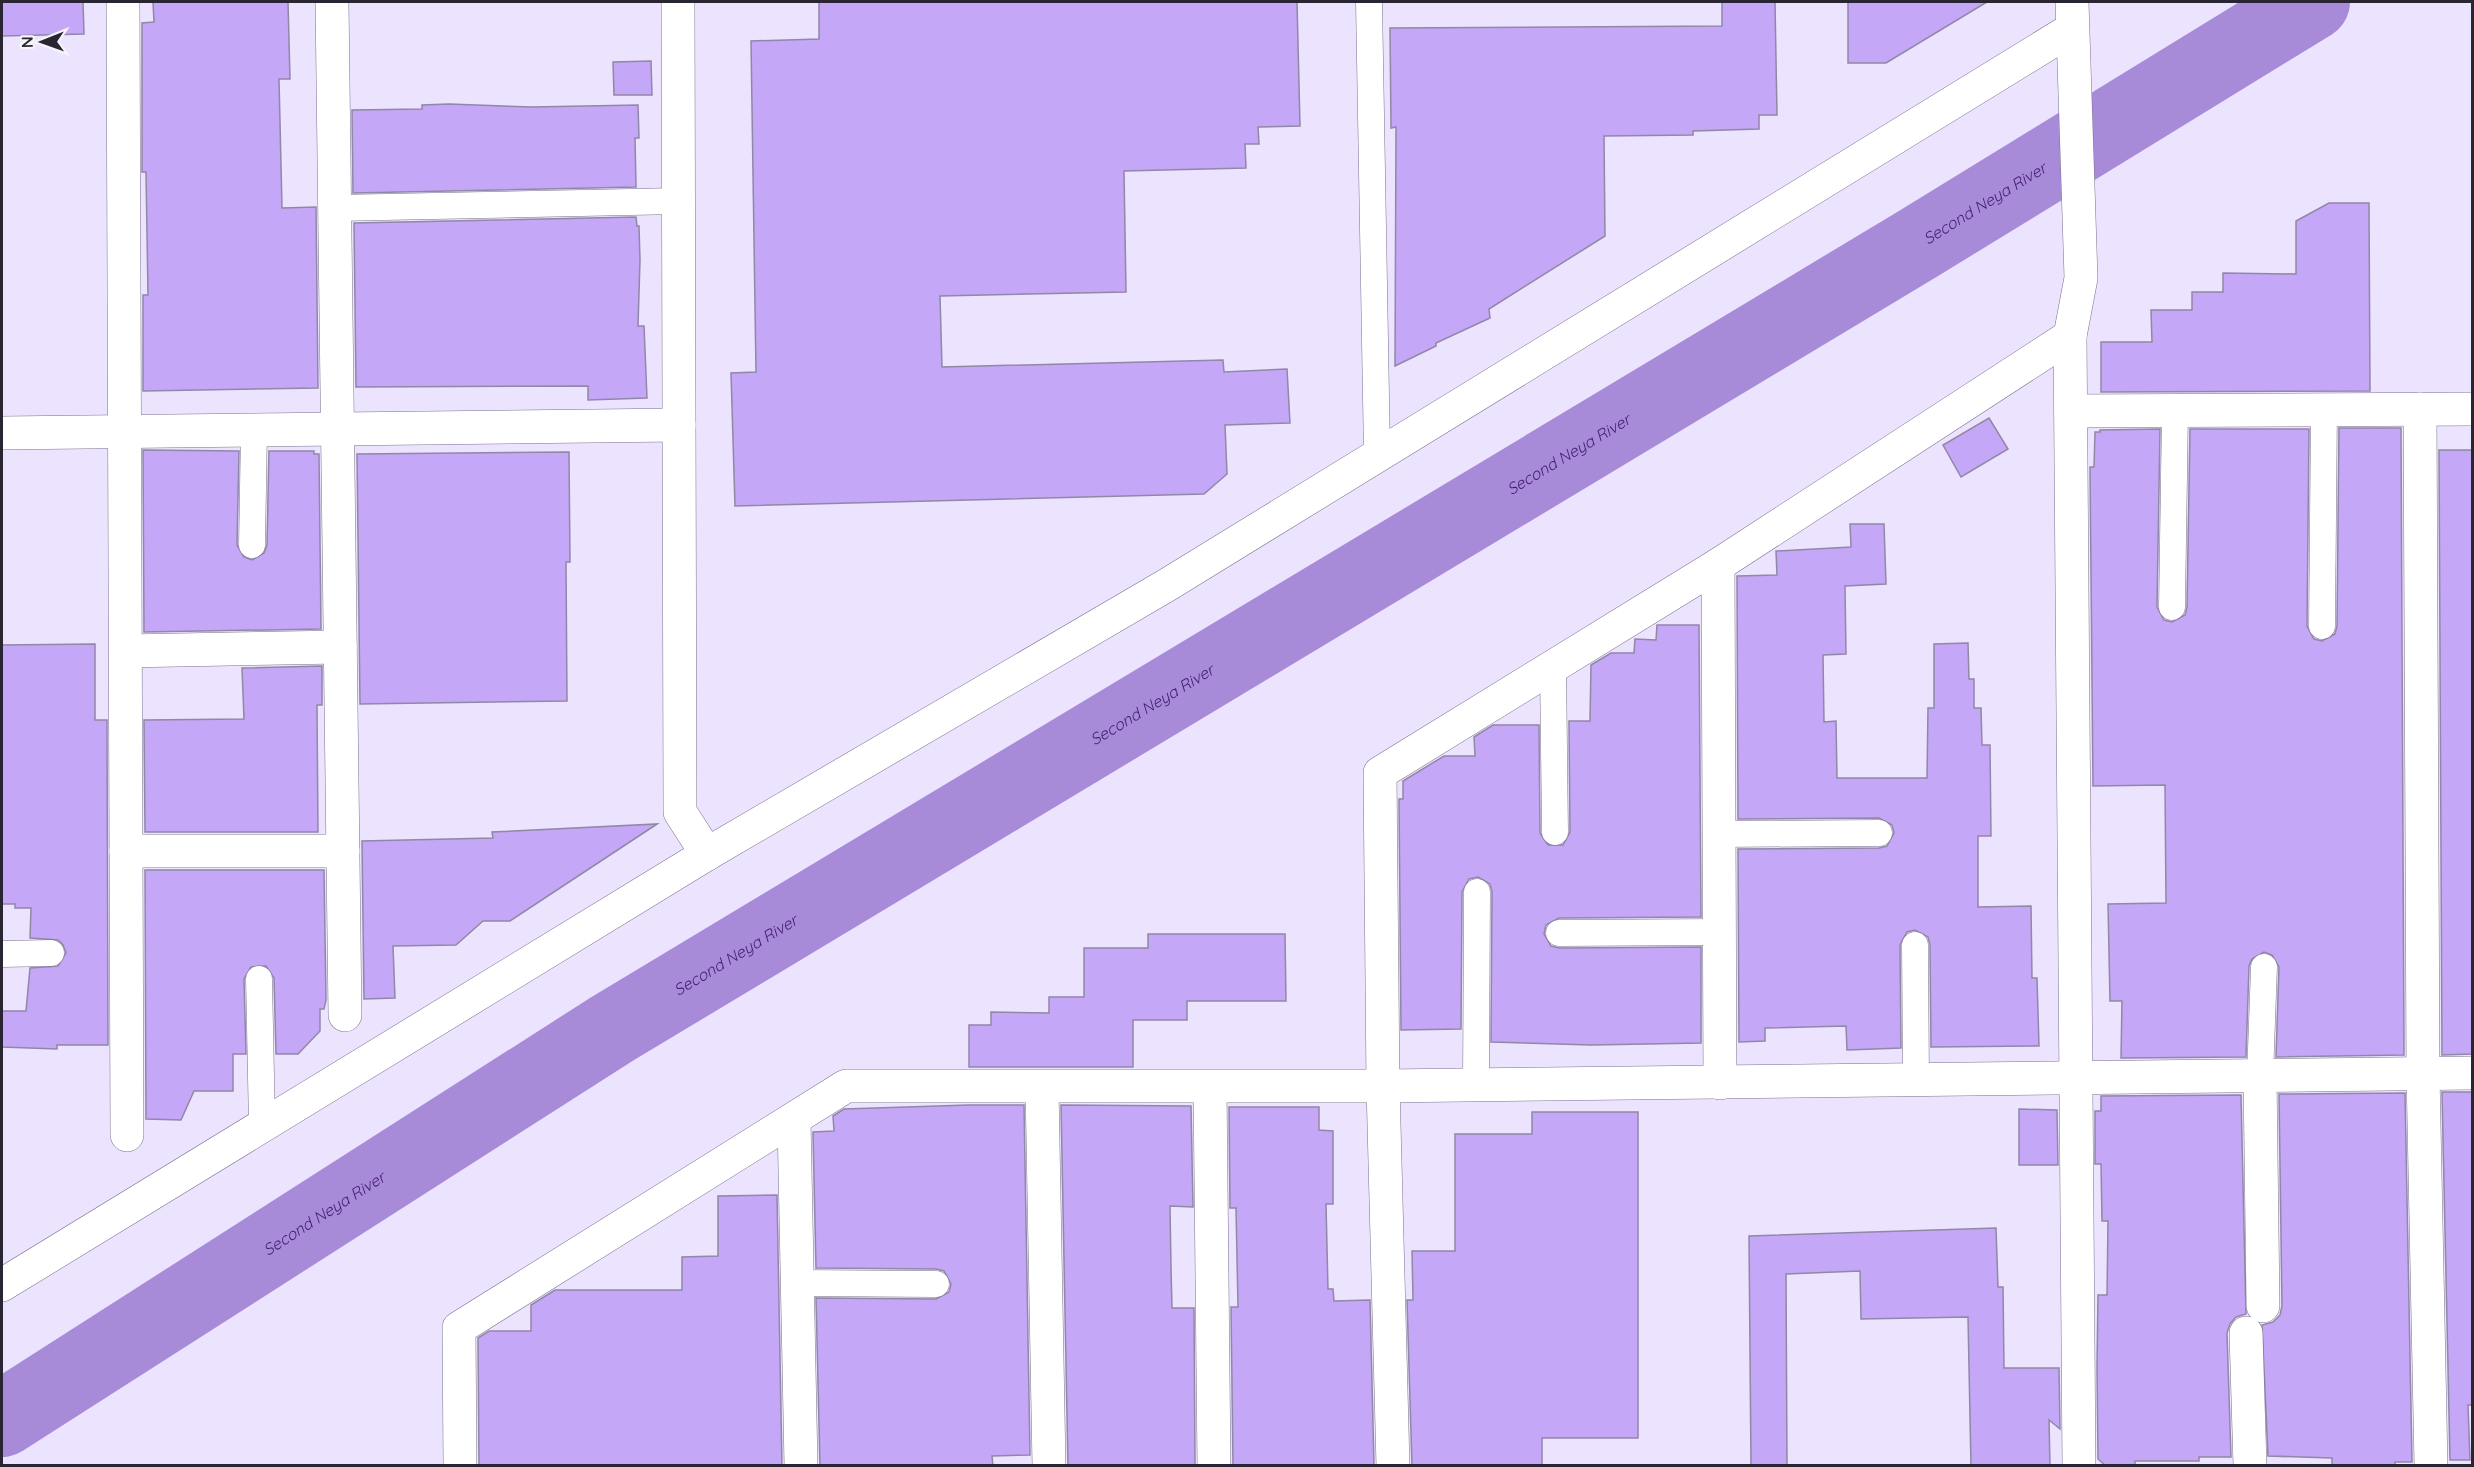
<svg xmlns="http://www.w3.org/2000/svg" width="2474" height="1467" font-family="Quicksand,sans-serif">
	<rect width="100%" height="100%" fill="#ece3fe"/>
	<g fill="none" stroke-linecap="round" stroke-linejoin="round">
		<path stroke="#a78bd8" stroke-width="76" id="s1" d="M 2,1419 L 612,1029 L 1916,245 L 2312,2"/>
	</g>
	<g fill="#c4a7f7" stroke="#9187a6" stroke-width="1.5">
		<path d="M 2,2 L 83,2 L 84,34 L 2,36 Z"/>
		<path d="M 153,2 L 288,2 L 290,79 L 279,79 L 282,208 L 316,207 L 318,388 L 143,391 L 143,295 L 148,295 L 146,172 L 142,172 L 142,23 L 154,22 Z"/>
		<path d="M 819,2 L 1297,2 L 1300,126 L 1258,127 L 1259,144 L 1245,144 L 1246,168 L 1124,171 L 1126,292 L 940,296 L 942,367 L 1223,360 L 1224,372 L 1287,369 L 1290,423 L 1225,425 L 1227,474 L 1204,494 L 735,506 L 731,373 L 756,372 L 751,41 L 819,39 Z"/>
		<path d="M 1722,2 L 1775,2 L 1777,115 L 1759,115 L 1759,129 L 1693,131 L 1693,135 L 1604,136 L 1605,236 L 1489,309 L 1490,318 L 1436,343 L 1436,346 L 1395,366 L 1396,127 L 1391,128 L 1390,28 L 1722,26 Z"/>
		<path d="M 1848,2 L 1987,2 L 1886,63 L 1848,63 Z"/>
		<path d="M 651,61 L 652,95 L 614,95 L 613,62 Z"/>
		<path d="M 449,104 L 532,107 L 638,105 L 639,138 L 635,138 L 636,187 L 353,193 L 352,110 L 422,109 L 422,105 Z"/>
		<path d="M 2329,203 L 2369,203 L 2370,391 L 2101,392 L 2101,342 L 2152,342 L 2151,310 L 2192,310 L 2192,292 L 2223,292 L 2223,273 L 2296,274 L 2296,221 Z"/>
		<path d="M 636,217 L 637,226 L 639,226 L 640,260 L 638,326 L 644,326 L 647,398 L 588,400 L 588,386 L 356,387 L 354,223 Z"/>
		<path d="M 1989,418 L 2008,449 L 1961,477 L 1943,445 Z"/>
		<path d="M 2339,428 L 2401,428 L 2404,1055 L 2276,1057 L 2279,967 L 2272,955 L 2264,952 L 2252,959 L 2249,966 L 2246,1057 L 2121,1058 L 2122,1001 L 2110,1001 L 2108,904 L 2166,903 L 2165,785 L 2093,786 L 2090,467 L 2094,467 L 2095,432 L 2100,432 L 2100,430 L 2160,429 L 2157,607 L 2164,620 L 2172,622 L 2185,615 L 2187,607 L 2190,429 L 2309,429 L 2307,626 L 2314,639 L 2322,641 L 2335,634 L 2337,626 Z"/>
		<path d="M 143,450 L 239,451 L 237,545 L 244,557 L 252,560 L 264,553 L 267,545 L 269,451 L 314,451 L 314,454 L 319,454 L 321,629 L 144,632 Z"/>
		<path d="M 2439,450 L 2472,450 L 2472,1054 L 2442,1055 Z"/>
		<path d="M 569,452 L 570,562 L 566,562 L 567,701 L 360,704 L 357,454 Z"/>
		<path d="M 1850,524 L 1884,524 L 1886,584 L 1845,586 L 1846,654 L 1823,655 L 1824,722 L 1836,721 L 1837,778 L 1927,778 L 1928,708 L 1934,708 L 1934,644 L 1968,643 L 1969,679 L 1974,679 L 1974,708 L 1981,708 L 1982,745 L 1990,745 L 1991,836 L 1978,836 L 1978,907 L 2031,906 L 2032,978 L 2037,978 L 2039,1046 L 1931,1047 L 1930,945 L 1928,937 L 1915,930 L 1907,932 L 1900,945 L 1901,1048 L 1847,1050 L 1846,1026 L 1765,1028 L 1765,1041 L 1739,1042 L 1738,849 L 1879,848 L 1887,846 L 1894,833 L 1892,825 L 1879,818 L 1738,819 L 1737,576 L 1777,575 L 1776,551 L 1851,547 Z"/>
		<path d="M 1657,625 L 1699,625 L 1701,917 L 1559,918 L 1546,925 L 1544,934 L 1551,946 L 1559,948 L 1701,947 L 1701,1043 L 1591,1045 L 1491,1042 L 1492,892 L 1490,884 L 1478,877 L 1469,879 L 1462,892 L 1461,1029 L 1401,1030 L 1399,799 L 1403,799 L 1403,781 L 1444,756 L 1475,756 L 1474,737 L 1493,725 L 1539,725 L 1540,833 L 1548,845 L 1563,845 L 1570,832 L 1569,724 L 1569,721 L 1590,721 L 1591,665 L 1611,653 L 1634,653 L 1635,639 L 1656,640 Z"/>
		<path d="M 95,644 L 95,720 L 107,720 L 108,1045 L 57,1045 L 57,1049 L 2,1047 L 2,1011 L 26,1011 L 30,968 L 58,966 L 66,953 L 63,945 L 58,940 L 30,938 L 31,908 L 15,908 L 15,904 L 2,904 L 2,645 Z"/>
		<path d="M 322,666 L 322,705 L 317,705 L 318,832 L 145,832 L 144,720 L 244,719 L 242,668 Z"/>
		<path d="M 657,824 L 510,921 L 483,921 L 456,945 L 393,946 L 395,998 L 364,999 L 362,841 L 493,838 L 492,832 Z"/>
		<path d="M 145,870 L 324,870 L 326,1000 L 324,1009 L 320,1009 L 320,1031 L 298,1054 L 276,1054 L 274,978 L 266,966 L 251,967 L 244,979 L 246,1054 L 233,1054 L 233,1091 L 194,1091 L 181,1120 L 146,1119 Z"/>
		<path d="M 1148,934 L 1285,934 L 1286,1001 L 1187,1001 L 1187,1020 L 1133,1020 L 1133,1067 L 969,1067 L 969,1025 L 991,1025 L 991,1012 L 1049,1013 L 1049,997 L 1084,997 L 1084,948 L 1148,948 Z"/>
		<path d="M 2442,1092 L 2472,1092 L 2472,1405 L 2468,1405 L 2470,1460 L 2450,1460 Z"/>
		<path d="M 2405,1093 L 2412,1462 L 2395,1462 L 2395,1466 L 2332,1466 L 2332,1458 L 2268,1456 L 2262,1325 L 2273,1322 L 2280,1315 L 2282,1306 L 2279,1094 Z"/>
		<path d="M 2241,1095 L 2246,1314 L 2236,1317 L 2230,1324 L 2227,1333 L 2231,1457 L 2199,1457 L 2199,1461 L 2135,1461 L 2135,1466 L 2106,1466 L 2098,1459 L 2097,1367 L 2098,1295 L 2107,1295 L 2108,1221 L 2102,1221 L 2101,1164 L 2095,1164 L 2095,1111 L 2101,1111 L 2101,1096 Z"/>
		<path d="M 969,1105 L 1024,1105 L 1030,1455 L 992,1456 L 993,1466 L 820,1466 L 816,1298 L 936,1299 L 949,1292 L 951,1284 L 944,1271 L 936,1269 L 816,1268 L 813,1132 L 834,1131 L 833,1116 L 844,1109 Z"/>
		<path d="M 1061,1105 L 1191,1106 L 1193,1207 L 1170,1206 L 1171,1267 L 1172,1308 L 1194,1308 L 1195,1466 L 1068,1466 Z"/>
		<path d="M 1229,1107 L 1319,1107 L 1319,1130 L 1333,1131 L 1333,1204 L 1326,1204 L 1328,1289 L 1333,1289 L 1334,1301 L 1370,1300 L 1374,1466 L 1233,1466 L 1231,1307 L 1238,1307 L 1236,1208 L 1230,1208 Z"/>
		<path d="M 2019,1109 L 2057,1110 L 2058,1165 L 2019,1165 Z"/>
		<path d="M 1532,1112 L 1638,1112 L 1638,1438 L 1542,1438 L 1542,1466 L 1412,1466 L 1407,1300 L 1413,1300 L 1412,1251 L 1455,1251 L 1455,1134 L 1532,1134 Z"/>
		<path d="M 777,1195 L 782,1466 L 479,1466 L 478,1338 L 489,1331 L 531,1331 L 531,1305 L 555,1290 L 682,1290 L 682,1257 L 718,1256 L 718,1196 Z"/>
		<path d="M 1996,1228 L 1998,1287 L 2003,1287 L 2004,1368 L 2059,1368 L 2060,1429 L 2049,1420 L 2050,1466 L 1971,1466 L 1968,1317 L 1861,1319 L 1860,1271 L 1786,1274 L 1787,1466 L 1751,1466 L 1749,1236 Z"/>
	</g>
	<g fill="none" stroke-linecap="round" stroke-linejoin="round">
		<defs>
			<g id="service">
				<path d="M 1369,2 L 1377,454"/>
				<path d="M 334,208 L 679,201"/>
				<path d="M 252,545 L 254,430"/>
				<path d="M 2172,607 L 2175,411"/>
				<path d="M 2322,626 L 2324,410"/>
				<path d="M 1553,667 L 1555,832"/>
				<path d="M 1719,834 L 1879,833"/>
				<path d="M 1559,933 L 1719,932"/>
				<path d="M 1915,945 L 1916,1081"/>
				<path d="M 2,954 L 51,953"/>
				<path d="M 259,979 L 262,1125"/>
				<path d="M 2260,1076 L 2264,967"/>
				<path d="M 1476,1085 L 1477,892"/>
				<path d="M 797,1283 L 936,1284"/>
			</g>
			<g id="minor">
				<path d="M 123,2 L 127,1135"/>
				<path d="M 332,2 L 345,1015"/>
				<path d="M 678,2 L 680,812 L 707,854"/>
				<path d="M 2072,2 L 2081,278 L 2070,336 L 2079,1466"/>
				<path d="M 2420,409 L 2423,1074 L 2431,1466"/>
				<path d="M 2071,411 L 2472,409"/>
				<path d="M 2,433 L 679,425"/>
				<path d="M 1718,565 L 1720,1083"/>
				<path d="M 126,651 L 340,647"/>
				<path d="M 126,851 L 343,851"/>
				<path d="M 2260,1076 L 2263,1306"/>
				<path d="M 1042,1087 L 1049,1466"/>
				<path d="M 1210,1087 L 1214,1466"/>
				<path d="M 794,1120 L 801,1466"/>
				<path d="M 2,1285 L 707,854 L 1167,585 L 2072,29"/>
				<path d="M 2246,1333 L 2250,1466"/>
				<path d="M 460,1466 L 459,1328 L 846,1086 L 1383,1086 L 2472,1073"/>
				<path d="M 1393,1466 L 1383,1086 L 1380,773 L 1718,565 L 2070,336"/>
			</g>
		</defs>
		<use href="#service" stroke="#7c728f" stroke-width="27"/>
		<use href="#minor" stroke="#7c728f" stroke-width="34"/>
		<use href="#service" stroke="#fff" stroke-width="26"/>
		<use href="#minor" stroke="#fff" stroke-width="33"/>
	</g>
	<g text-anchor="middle" stroke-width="4.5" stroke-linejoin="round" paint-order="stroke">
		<g font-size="16" font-style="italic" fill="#461b76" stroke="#f6f4fb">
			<text dy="6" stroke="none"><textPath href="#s1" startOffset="2326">Second Neya River</textPath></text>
			<text dy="6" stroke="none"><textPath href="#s1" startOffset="1840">Second Neya River</textPath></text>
			<text dy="6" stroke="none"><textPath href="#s1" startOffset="1354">Second Neya River</textPath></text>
			<text dy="6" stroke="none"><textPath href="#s1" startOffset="868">Second Neya River</textPath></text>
			<text dy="6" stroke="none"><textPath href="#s1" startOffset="382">Second Neya River</textPath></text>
		</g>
	</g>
	<rect width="2474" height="1467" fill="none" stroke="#2a2532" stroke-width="6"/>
	<g transform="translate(42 42) rotate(269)" stroke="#f6f4fb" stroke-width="4.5" paint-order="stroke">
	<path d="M0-4.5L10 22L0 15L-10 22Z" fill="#2a2532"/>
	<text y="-9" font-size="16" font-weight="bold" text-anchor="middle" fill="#2a2532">N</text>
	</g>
</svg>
